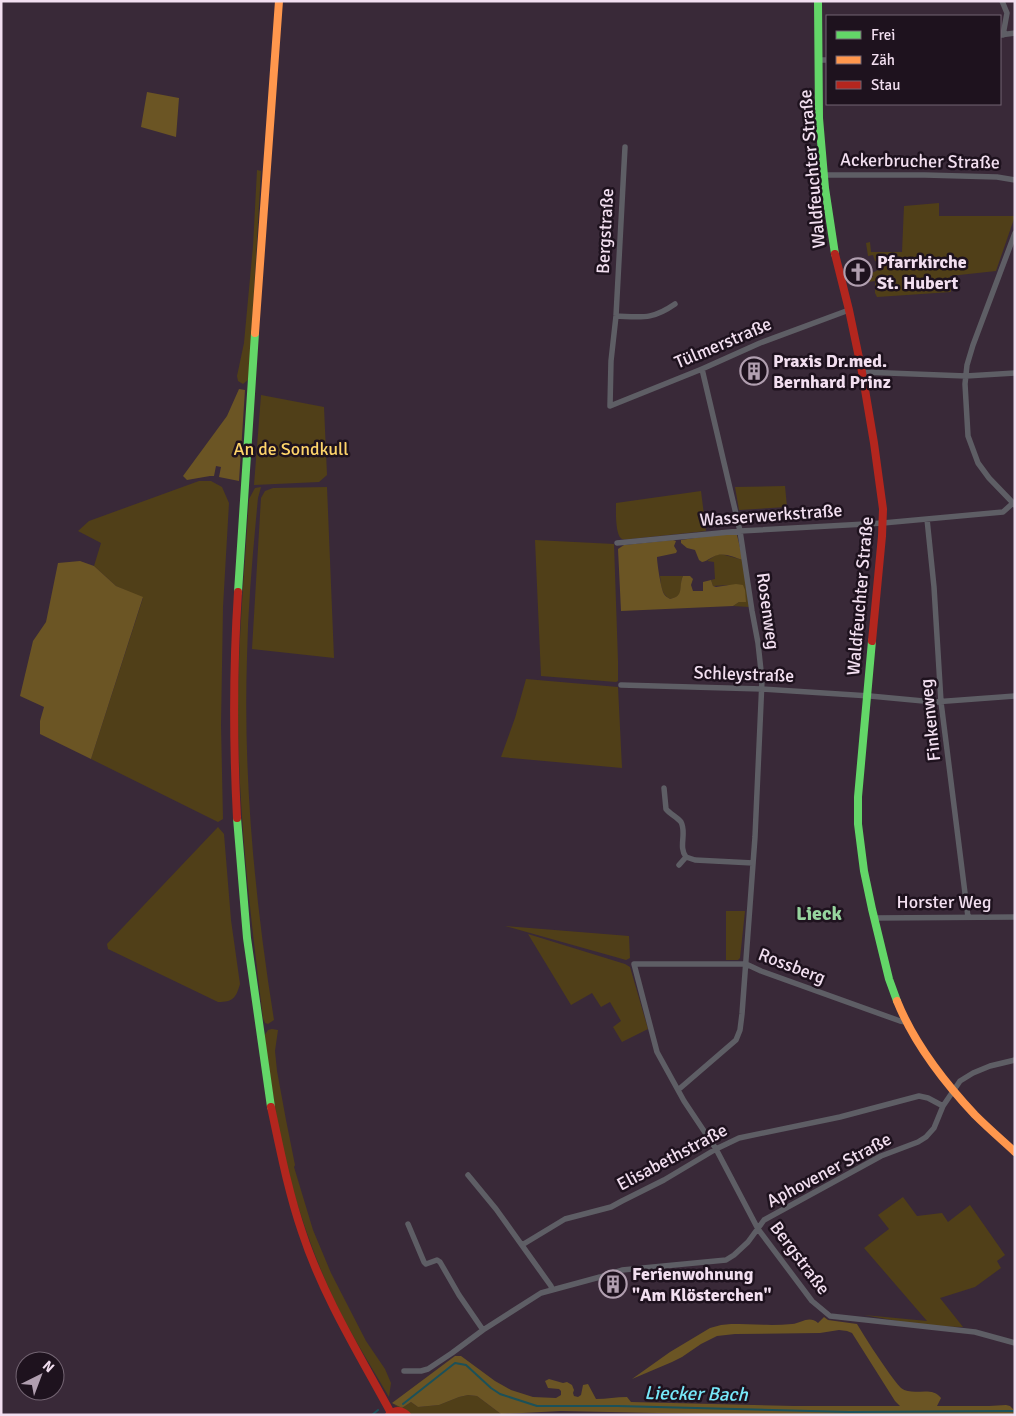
<svg xmlns="http://www.w3.org/2000/svg" width="1016" height="1416" font-family="Signika,sans-serif">
  <style>
    .green { fill: #503f18 }
    .forest { fill: #6b5524 }
    .lines { fill: none; stroke-linecap: round; stroke-linejoin: round }
    .stream { stroke: #1b515a; stroke-width: 2 }
    .street { stroke: #5e5e65; stroke-width: 5.5 }
    .fast { stroke: #63d668; stroke-width: 8 }
    .slow { stroke: #ff974d; stroke-width: 8 }
    .jam { stroke: #b3261e; stroke-width: 8 }
    .labels { text-anchor: middle; dominant-baseline: central; stroke-width: 5; stroke-linejoin: round; paint-order: stroke }
    .street-label { font-size: 18px; fill: #f2dff0; stroke: #1e121e }
    .poi-label { font-size: 18px; font-weight: bold; fill: #f2dff0; stroke: #1e121e; text-anchor: start }
    .park-label { font-size: 18px; fill: #fed46a; stroke: #1e121e }
    .water-label { font-size: 19px; font-style: italic; fill: #77e9fa; stroke: #1e121e }
    .quarter-label { font-size: 20px; font-weight: bold; fill: #96d59e; stroke: #1e121e }
  </style>
  <rect width="100%" height="100%" fill="#392938"/>
  <path class="green" d="M257,170L261,171L249,379L243,384L238,381L237,376L244,343L253,246Z
    M939,203V216H1015L996,271L950,276L951,292L877,297L875,293V281L868,282V279L873,277L872,273L878,270L880,266L878,262L875,261L873,255L868,256L866,243L870,242L871,252H902L904,206Z
    M261,395L324,407L327,475L319,482L254,485Z
    M199,481H211L222,487L229,503L223,607L221,725L223,819L218,822L91,759L143,598L116,586L94,566L101,543L78,531L89,521Z
    M785,486L787,507L739,510L735,487Z
    M261,487L258,498C253,551 248,604 247,657C243,778 255,901 274,1020L268,1024L265,1023L263,1018C250,911 237,804 238,696C239,631 245,565 249,499L255,488Z
    M327,487L334,658L252,649L261,498L265,491L273,488Z
    M701,491L706,531L630,539C627,539 624,540 622,539C615,535 616,510 616,503Z
    M535,540L614,544L618,661V681L616,682L541,676Z
    M721,554L743,560L749,607L733,606L739,602L728,585L713,586L711,580L715,579L714,562L707,561L716,555Z
    M660,576H683C678,587 686,596 670,599C661,594 661,585 660,576Z
    M526,679L618,687L622,768L501,757L515,718Z
    M218,827L224,834L231,920L240,984C236,998 233,1002 218,1002L108,949L107,944Z
    M726,911H745L740,958L738,960H726Z
    M505,926L629,936L630,958L626,960Z
    M528,934L625,964L630,967L648,1029L622,1042L613,1027L621,1021L610,1002L601,1007L592,993L571,1005Z
    M272,1029L278,1030L275,1051L277,1071L286,1120L295,1165L294,1167L313,1230L331,1273L366,1341L385,1369L391,1383L389,1397C375,1373 360,1349 347,1325C322,1279 304,1229 290,1179C277,1132 272,1084 264,1036L268,1030Z
    M903,1197L917,1216L942,1213L948,1222L970,1205L1005,1255L997,1261L1001,1268L975,1287L940,1298L963,1327L926,1326L864,1315L927,1321L864,1248L889,1229L878,1215Z
    M468,1395L477,1396L501,1414L410,1415L393,1404L402,1408L411,1402L418,1407L439,1405L459,1397Z"/>
  <path class="forest" d="M147,92L179,98L176,137L141,127Z
    M239,389L245,390L239,481L219,477L221,467L216,466L214,476H210L187,480L183,476L227,416Z
    M728,533L737,535L743,560C736,558 725,553 718,555C712,556 708,561 702,562L699,560L695,550L687,548L681,543V540Z
    M673,540L676,541L674,546L677,551L676,553L657,557C657,563 661,589 664,594C666,597 667,597 670,599C685,596 678,587 683,576H690L693,579L691,585L693,591H703V582L711,580L713,586L716,587L736,584L743,585L745,590L746,602H739L733,606L621,611L618,549L624,545Z
    M80,561L94,566L116,586L143,597L91,759L40,734V721L44,707L20,696L33,641L46,622L58,563Z
    M824,1317L828,1320L857,1324C867,1341 878,1357 889,1373C893,1378 897,1384 901,1388C913,1397 932,1385 941,1398L937,1406H989L1006,1405L1010,1406L1013,1409L1014,1413L1009,1415H752L561,1411L501,1414L477,1396L468,1395L459,1397L439,1405L418,1407L411,1402L402,1408L392,1403L455,1356H461L495,1381L511,1390L533,1397L556,1398L561,1395V1391L559,1389L548,1388L545,1381L549,1379L563,1383L567,1382L572,1385L574,1390L573,1393L574,1396L578,1397L581,1395L583,1385L588,1384L596,1399C607,1399 616,1397 627,1397L631,1402L794,1406H900L895,1401L852,1333L847,1331L839,1330L820,1333L735,1334L717,1336L701,1344L682,1357L672,1362L632,1379L670,1352L710,1328L721,1325L731,1324C751,1324 772,1326 792,1324C802,1323 809,1315 818,1323Z"/>
  <g class="lines">
    <path class="stream" d="M403,1404L455,1363L466,1365L491,1388L500,1394L537,1406H618L849,1412L1015,1411
      M372,1415L378,1410"/>
    <path class="street" d="M1002,1L1007,13L1003,35
      M1000,35L1015,33
      M819,60H827
      M625,147L616,316L611,361L610,406L702,369L760,343L849,310
      M824,175H925L997,177L1015,180
      M1015,233L973,345L967,365L965,384L968,436L978,463L989,478L1015,505
      M616,316C642,317 652,320 675,304
      M862,372L966,376L1015,373
      M927,519L934,587L941,702L968,917
      M617,543L740,531L883,523L1003,512L1013,503
      M621,685L762,689L870,696L934,702L1015,696
      M664,788L666,809C670,814 677,817 681,822C687,833 678,847 686,857L695,860L753,863
      M679,865L686,857
      M874,918L1015,917
      M906,1022L900,1021L761,971L746,964H634L657,1052L684,1101L716,1149L758,1229L812,1301L830,1316L975,1332L1015,1343
      M678,1090L736,1040L740,1030L742,1014L755,837L762,680L758,643L752,611L740,531L702,369
      M468,1175L496,1209L551,1286L552,1290
      M408,1224L424,1262L426,1264L437,1260L440,1262L459,1295L483,1330
      M522,1245L565,1219L611,1207L622,1201L664,1180L716,1149L739,1138L840,1117L919,1096L928,1098L943,1106
      M404,1371H421L428,1369L452,1353L483,1330L541,1293L600,1277L622,1270L726,1260L734,1255L748,1242L764,1220L881,1156L918,1142L926,1137L934,1128L943,1106L960,1081L973,1073L990,1066L1015,1060"/>
    <path class="fast" d="M818,1L819,118L825,188L835,254
      M238,592L255,333
      M872,641L858,797V824L864,871L872,909L889,979L897,1001
      M237,818L247,938L271,1107"/>
    <path class="slow" d="M255,333L279,1
      M897,1001C914,1043 944,1082 975,1115C988,1128 1002,1140 1015,1152"/>
    <path class="jam" d="M835,254L849,310L862,372L874,443L883,509L882,536L872,641
      M237,818C233,742 233,667 238,592
      M271,1107C280,1149 288,1191 302,1232C323,1296 359,1354 391,1413
      M389,1415C395,1410 401,1410 407,1415"/>
  </g>
  <defs>
    <g id="church-ring" transform="scale(1.4375)"><circle r="9.5" fill="#1e121e" stroke="#b19fb0" stroke-width="1.5"/><path d="M-1.2-6h2.4v3.5h3.3v2.4h-3.3V6h-2.4V-.1h-3.3v-2.4h3.3Z" fill="#b19fb0"/></g>
    <g id="building-ring" transform="scale(1.4375)"><circle r="9.5" fill="#1e121e" stroke="#b19fb0" stroke-width="1.5"/><path d="M-4-6H4V6H1V3H-1V6H-4ZM-2.5-4.3h1.7v1.8h-1.7ZM.8-4.3h1.7v1.8H.8ZM-2.5-1h1.7V.8h-1.7ZM.8-1h1.7V.8H.8Z" fill="#b19fb0"/></g>
  </defs>
  <g fill-rule="evenodd">
    <use href="#church-ring" x="858" y="272"/>
    <use href="#building-ring" x="754" y="371"/>
    <use href="#building-ring" x="613" y="1284"/>
  </g>
  <g class="labels">
    <g class="street-label">
      <text transform="translate(920 161) rotate(1)">Ackerbrucher Straße</text>
      <text transform="translate(812 169) rotate(-95)">Waldfeuchter Straße</text>
      <text transform="translate(605 231) rotate(-87)">Bergstraße</text>
      <text transform="translate(723 343) rotate(-23)">Tülmerstraße</text>
      <text transform="translate(771 515) rotate(-4)">Wasserwerkstraße</text>
      <text transform="translate(860 596) rotate(-85)">Waldfeuchter Straße</text>
      <text transform="translate(768 611) rotate(82)">Rosenweg</text>
      <text transform="translate(744 674) rotate(2)">Schleystraße</text>
      <text transform="translate(930 720) rotate(-96)">Finkenweg</text>
      <text x="944" y="902">Horster Weg</text>
      <text transform="translate(792 966) rotate(21)">Rossberg</text>
      <text transform="translate(672 1157) rotate(-28)">Elisabethstraße</text>
      <text transform="translate(829 1170) rotate(-28)">Aphovener Straße</text>
      <text transform="translate(800 1258) rotate(53)">Bergstraße</text>
    </g>
    <g class="poi-label">
      <text x="877" y="262">Pfarrkirche<tspan x="877" dy="21">St. Hubert</tspan></text>
      <text x="773" y="361">Praxis Dr.med.<tspan x="773" dy="21">Bernhard Prinz</tspan></text>
      <text x="632" y="1274">Ferienwohnung<tspan x="632" dy="21">"Am Klösterchen"</tspan></text>
    </g>
    <g class="park-label">
      <text x="291" y="449">An de Sondkull</text>
    </g>
    <g class="water-label">
      <text transform="translate(696 1394) rotate(1)">Liecker Bach</text>
    </g>
    <g class="quarter-label">
      <text x="819" y="913">Lieck</text>
    </g>
  </g>
  <rect width="1016" height="1416" fill="none" stroke="#f2dff0" stroke-width="5"/>
  <rect x="826" y="15" width="175" height="90" fill="#1e121e" stroke="#736472"/>
  <rect x="836" y="31" width="25" height="8" fill="#63d668" stroke="#736472"/>
  <text x="871" y="40" font-size="15" fill="#f2dff0">Frei</text>
  <rect x="836" y="56" width="25" height="8" fill="#ff974d" stroke="#736472"/>
  <text x="871" y="65" font-size="15" fill="#f2dff0">Zäh</text>
  <rect x="836" y="81" width="25" height="8" fill="#b3261e" stroke="#736472"/>
  <text x="871" y="90" font-size="15" fill="#f2dff0">Stau</text>
  <g transform="translate(40 1376) rotate(42)"><circle r="24" fill="#1e121e" stroke="#736472"/>
  <path d="M0-4L9 19L0 12L-9 19Z" fill="#b19fb0"/>
  <text y="-8" font-size="14" font-weight="bold" text-anchor="middle" fill="#f2dff0">N</text>
  </g>
</svg>
